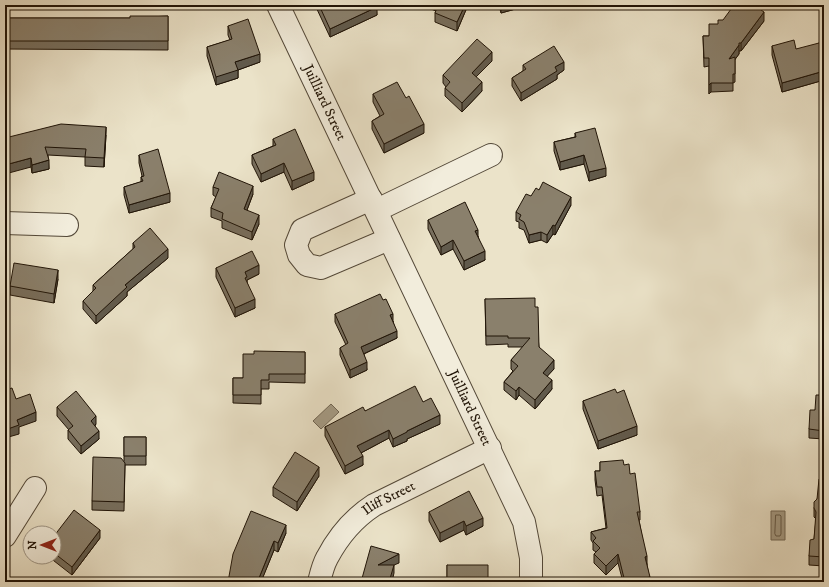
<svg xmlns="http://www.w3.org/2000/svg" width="829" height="587" font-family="'IM FELL DW Pica',serif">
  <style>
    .water { fill: #a69d87; stroke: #706654 }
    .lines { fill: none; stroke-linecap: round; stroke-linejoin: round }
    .shore { stroke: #635847; stroke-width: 1 }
    .minor-casing { stroke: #534838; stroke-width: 24 }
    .minor { stroke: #f2eddc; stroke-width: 22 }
    .wall { fill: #776e5d; stroke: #201407 }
    .shaded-wall { fill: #615a4c; stroke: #201407 }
    .building { fill: #8a806c; stroke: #201407 }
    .labels { text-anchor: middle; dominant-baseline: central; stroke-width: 3; stroke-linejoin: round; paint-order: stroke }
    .street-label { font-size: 14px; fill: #201407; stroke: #f2eddc }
  </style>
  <rect width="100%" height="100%" fill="#ebe3c9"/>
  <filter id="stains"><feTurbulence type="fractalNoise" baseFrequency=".005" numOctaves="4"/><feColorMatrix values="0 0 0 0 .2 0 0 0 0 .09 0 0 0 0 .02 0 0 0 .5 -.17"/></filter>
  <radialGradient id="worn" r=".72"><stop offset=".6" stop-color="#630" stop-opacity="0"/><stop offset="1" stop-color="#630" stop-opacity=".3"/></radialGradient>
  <path class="water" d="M331,404L339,412L321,429L313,421Z
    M771,511H785V540H771Z"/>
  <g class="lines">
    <path class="shore" d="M776,515H780L781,516V534L780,536H776L775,534Z"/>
    <g class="minor-casing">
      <g id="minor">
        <path id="s1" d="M278,5L524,522L531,558V582"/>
        <path d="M371,199L302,230L296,245L299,255L307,265L321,268L389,239"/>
        <path d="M377,210L491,155"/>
        <path d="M5,223L67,225"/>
        <path d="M5,536L35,488"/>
        <path id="s2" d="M319,582C321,574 323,565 327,558C338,537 354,518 374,505L490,448"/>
      </g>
    </g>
    <use href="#minor" class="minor"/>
  </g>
  <path class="wall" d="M315,5H376L377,15L330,37Z
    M426,5H468L457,31L435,22V13L436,11L426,7Z
    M499,5H530L501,13Z
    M168,16V50L5,49V18H130Z
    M764,21L741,51H739V54L735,59V82L733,83V91L711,92L709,94V66L704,67L703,36H709L718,24Z
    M228,26L260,62L238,70V78L216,85L207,56V47L230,40L228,35Z
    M772,46L796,49L824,80L782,92L772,55Z
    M492,61L476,77L482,91L462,112L445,96V88L446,87L443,83V75Z
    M523,65L564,70L557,75V79L521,101L512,86V78L523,71Z
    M373,94L424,133L384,153L372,129V121L380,116L373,102Z
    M575,133L606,176L589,181L584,164L560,170L554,151V142L575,137Z
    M106,135L104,167L85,166V157L48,155L49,169L32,173L31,167L5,138Z
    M273,139L314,180L292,190L284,172L261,182L252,164V155L273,146Z
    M139,155L170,202L129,213L124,195V187L141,182V177L142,176L139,163Z
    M213,187L253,194L247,210L259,224L252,240L222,228V221L211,217V208L216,197L213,195Z
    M531,196L571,205L555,235L553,234L547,243L541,240L529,243L524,230L519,228V222L516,221V212Z
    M428,220L478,236L485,260L464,270L453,249L441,255L428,229Z
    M133,243L168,258L127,292V296L96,324L83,309V301L93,291V285L133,249Z
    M216,268L259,274L247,280V282L255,308L235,317L216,277Z
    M58,279L54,303L10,295V286Z
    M485,299L535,307L539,347L554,369L547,376L552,389L535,409L519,395L516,400L504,390V382L513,371L511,369V360L523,347H508V344L486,345Z
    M335,314L393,321L397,338L364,354L367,370L350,378L340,355V348L346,345L335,322Z
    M305,352V383L269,382V389H261V404L233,403V378H243L254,354Z
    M617,393L637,435L598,449L583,409V401Z
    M824,395V439L809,438V429L815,410Z
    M423,402L440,424L407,439V441L393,447L389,438L361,453L363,465L345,474L325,436V427L365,411Z
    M57,407L96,424L95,426L99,439L81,454L68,439V430H69L57,416Z
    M124,437H146V465H125L124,511L92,510V501L124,461Z
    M600,462L624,465L630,474L640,512V520H639L647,565L650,582H623L618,563L606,575L594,563V554L596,552L593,550V543L591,540V532L606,528L602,495L597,496L595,480V471H600Z
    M319,476L297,511L273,496V487Z
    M824,479V566L809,565V556L814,539L816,519L814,517V508Z
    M429,512L483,526L466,535L464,530L440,542L429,521Z
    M286,533L278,552L274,550L262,579L264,582L233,554Z
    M54,536L100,538L72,575L49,557H54Z
    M447,565L488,582H447Z"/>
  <path class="shaded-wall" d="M465,5H468L457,31V22Z
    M501,5H530L501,13Z
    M377,7V15L330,37V29Z
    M764,12V21L741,51V43Z
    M739,45V54L729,68V59Z
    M492,52V61L472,81V73Z
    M260,54V62L238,70V78L216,85V77L235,62Z
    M564,62V70L557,75V79L521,101V93L555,67Z
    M824,71V80L782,92V83Z
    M482,82V91L462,112V103Z
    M711,83V92L709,94V85Z
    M424,124V133L384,153V144Z
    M106,127V135L104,167V158Z
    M584,155V164L560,170V162Z
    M31,158V167L5,174V165Z
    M49,160V169L32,173V165Z
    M284,163V172L261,182V174Z
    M606,168V176L589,181V172Z
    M314,172V180L292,190V181Z
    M253,186V194L244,218V209Z
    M170,193V202L129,213V205Z
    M571,197V205L555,235V226Z
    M259,215V224L252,240V232Z
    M553,225V234L547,243V235Z
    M478,230V238L475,231Z
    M541,232V240L529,243V235Z
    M453,240V249L441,255V247Z
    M168,249V258L127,292V296L96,324V316L125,285Z
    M485,251V260L464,270V261Z
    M259,265V274L247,280V286H245V272Z
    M58,270V279L54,303V294Z
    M255,299V308L235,317V308Z
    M393,314V322L390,315Z
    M397,331V338L361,355V347Z
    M554,360V369L543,381V373Z
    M367,362V370L350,378V370Z
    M552,380V389L535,409V400Z
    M519,387V395L516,400V391Z
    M36,412V421L19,427V434L5,438V430L17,420Z
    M440,415V424L407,439V441L393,447V439L407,431Z
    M96,416V424L91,429V421Z
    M637,426V435L598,449V441Z
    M389,430V438L357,455V446Z
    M99,431V439L81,454V446Z
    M363,456V465L345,474V466Z
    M319,467V476L297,511V502Z
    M483,518V526L466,535V526Z
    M464,521V530L440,542V533Z
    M286,525V533L278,552V543Z
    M100,530V538L72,575V567Z
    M274,541V550L261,582L259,578Z
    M399,554V563L394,565V573L392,582H389L378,565Z
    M618,554V563L606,575V566Z
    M647,556V565L645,566V557Z
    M650,577V582H632Z"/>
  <path class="building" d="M319,5H376L377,7L330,29Z
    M438,5H465L457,22L435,13Z
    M734,5H754L764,12L741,43H739V45L729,59L735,57V74H733V83H711L709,85V58H704L703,36H709V24H718V20H723Z
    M130,16H168V41H5V18H130Z
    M248,19L260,54L235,62L238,70L216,77L207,47L232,39L228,26Z
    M824,33V71L782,83L772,46L794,40L796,49L819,43Z
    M477,39L492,52L472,73L482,82L462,103L445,88L450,82L443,75Z
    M554,46L564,62L555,67L557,71L521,93L512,78L526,69L523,65Z
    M397,82L406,98L409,96L424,124L384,144L372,121L384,114L373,94Z
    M61,124L106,127L104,158L85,157L86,149L45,147L49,160L32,165L31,158L5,165V138Z
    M595,128L606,168L589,172L584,155L560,162L554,142L576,137L575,133Z
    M295,129L314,172L292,181L284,163L261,174L252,155L276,145L273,139Z
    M158,149L170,193L129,205L124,187L143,181L141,177L144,176L139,155Z
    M219,172L253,186L244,209L259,215L252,232L222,219L223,213L211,208L219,189L213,187Z
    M543,182L571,197L555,226L553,225L547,235L541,232L529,235L524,222L519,219L521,215L516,212L526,194L531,196L536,188L539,190Z
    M465,202L478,230L475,231L485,251L464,261L453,240L441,247L428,220Z
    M150,228L168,249L125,285L127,287L96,316L83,301L96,288L93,285L135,247L133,243Z
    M252,251L259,265L245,272L247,277L245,278L255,299L235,308L216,268Z
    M14,263L58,270L54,294L10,286Z
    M380,294L383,300L386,299L393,314L390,315L397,331L361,347L367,362L350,370L340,348L348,343L335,314Z
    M535,298V307H538L539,347L554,360L543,373L552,380L535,400L519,387L516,391L504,382L518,366L511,360L530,338H508V336H486L485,299Z
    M254,351L305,352V374H269V380H261V395H233V378H243V354H254Z
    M415,386L423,402L431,398L440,415L407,431V432L393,439L389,430L357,446L363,456L345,466L325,427L363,407L365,411Z
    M12,388L16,399L30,394L36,412L17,420L19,425L5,430V390Z
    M615,389L617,393L624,390L637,426L598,441L583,401Z
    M76,391L96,416L91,421L99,431L81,446L68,430L73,426L57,407Z
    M816,395H824V431L809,429L810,410H815Z
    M124,437H146V456H124Z
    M295,452L319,467L297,502L273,487Z
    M93,457L121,458L125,463L124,502L92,501Z
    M623,460L624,465L629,464L630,474L635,473L640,512H637L647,556L645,557L650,577L632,582H625L618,554L606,566L594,554L600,548L593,541L596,538L591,532L607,528L602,487H597L595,471H600V462Z
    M819,479H824V557L809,556L810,540L814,539L816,512L814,508V502L817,499Z
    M469,491L483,518L466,526L464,521L440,533L429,512Z
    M74,510L100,530L72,567L54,553V536Z
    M251,511L286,525L278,543L274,541L259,578L264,579V582H228L233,554Z
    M371,546L399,554L378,565H394L389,582H361Z
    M447,565H488V582H452V581H447Z"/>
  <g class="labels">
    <g class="street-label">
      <text stroke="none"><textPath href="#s1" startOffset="108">Juilliard Street</textPath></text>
      <text stroke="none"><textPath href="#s1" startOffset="446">Juilliard Street</textPath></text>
      <text stroke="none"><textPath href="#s2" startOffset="113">Iliff Street</textPath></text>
    </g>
  </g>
  <rect width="829" height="587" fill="none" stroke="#ebe3c9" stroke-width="20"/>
  <rect x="6" y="6" width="817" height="575" fill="none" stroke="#201407" stroke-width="2"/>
  <rect x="10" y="10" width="809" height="567" fill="none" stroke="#201407"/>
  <g transform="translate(42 545) rotate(270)"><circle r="19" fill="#f2eddc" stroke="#9e9687"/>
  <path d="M0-3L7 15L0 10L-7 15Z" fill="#8f2418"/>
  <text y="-6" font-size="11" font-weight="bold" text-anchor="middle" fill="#201407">N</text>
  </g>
  <rect width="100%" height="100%" filter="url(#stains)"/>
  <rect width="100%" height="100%" fill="url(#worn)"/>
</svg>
